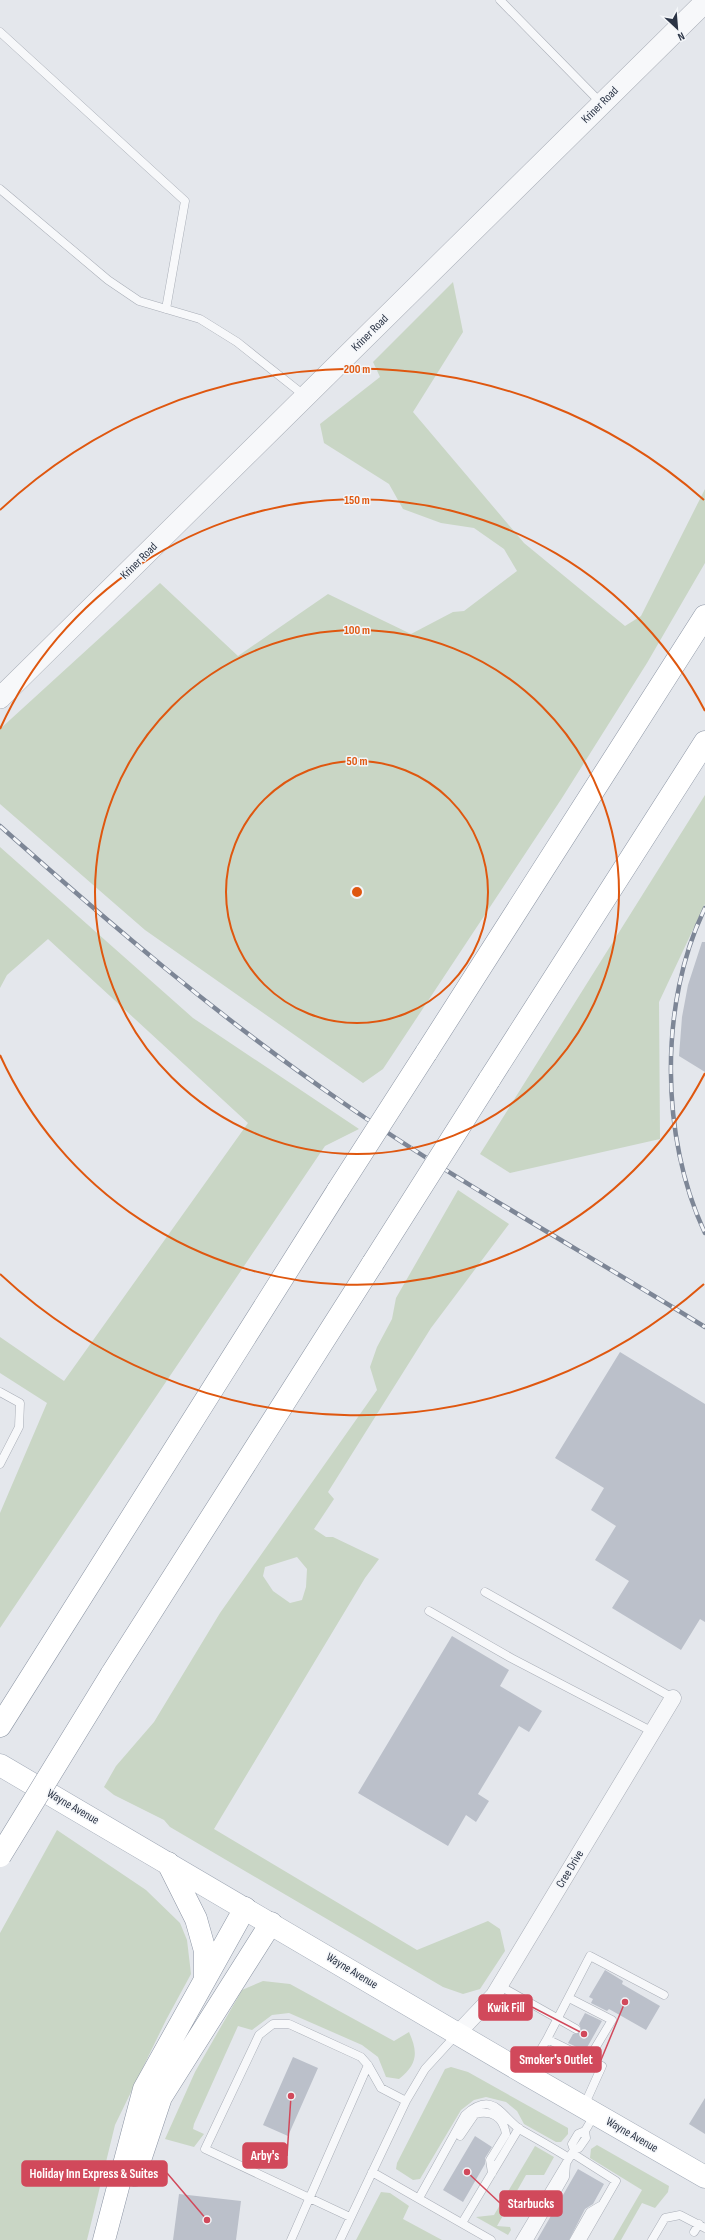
<svg xmlns="http://www.w3.org/2000/svg" width="705" height="2240" font-family="'Sofia Sans Condensed',sans-serif">
  <style>
    .green { fill: #c9d6c5; fill-rule: evenodd }
    .building { fill: #bbc0ca }
    .lines { fill: none; stroke-linecap: round; stroke-linejoin: round }
    .service-casing { stroke: #a9aeb7; stroke-width: 9 }
    .minor-casing { stroke: #a9aeb7; stroke-width: 17 }
    .tertiary-casing { stroke: #a9aeb7; stroke-width: 22 }
    .primary-casing { stroke: #a3abb8; stroke-width: 23 }
    .motorway-casing { stroke: #8b94a3; stroke-width: 23 }
    .service { stroke: #f7f8fa; stroke-width: 8 }
    .minor { stroke: #f7f8fa; stroke-width: 16 }
    .tertiary { stroke: #f7f8fa; stroke-width: 21 }
    .primary { stroke: #fff; stroke-width: 22 }
    .motorway { stroke: #fff; stroke-width: 22 }
    .rail-casing { stroke: #7d8696; stroke-width: 4.5 }
    .rail { stroke: #f4f6f9; stroke-width: 3; stroke-dasharray: 9; stroke-linecap: butt }
    .motorway-bridge-casing { stroke: #8b94a3; stroke-width: 23; stroke-linecap: butt }
    .motorway-bridge { stroke: #fff; stroke-width: 22 }
    .ring { fill: none; stroke: #df570f; stroke-width: 2 }
    .labels { text-anchor: middle; dominant-baseline: central; stroke-width: 3; stroke-linejoin: round; paint-order: stroke }
    .street-label { font-size: 12px; fill: #2b3445; stroke: #f4f6f9 }
    .centre { fill: #df570f; stroke: #f4f6f9; stroke-width: 2 }
    .ring-label { font-size: 12px; text-anchor: middle; font-weight: bold; fill: #df570f; stroke: #f4f6f9; stroke-width: 3; stroke-linejoin: round; paint-order: stroke }
    .leader { fill: none; stroke: #d1495b; stroke-width: 1.5 }
    .callout-dot { fill: #d1495b; stroke: #f4f6f9; stroke-width: 1.5 }
    .callout { fill: #d1495b; stroke: #d1495b; stroke-width: 1.5 }
    .callout-label { font-size: 13px; text-anchor: middle; font-weight: bold; fill: #fff }
  </style>
  <rect width="100%" height="100%" fill="#e4e7ec"/>
  <path class="green" d="M453,282L463,332L413,412L524,543L625,626L641,616L705,489V563L647,663L562,798L383,1069L363,1083L145,930L0,804V729L160,583L238,656L328,594L411,634L453,612L464,611L517,571L504,549L474,528L441,523L403,509L389,484L324,443L320,424L380,377L373,362Z
    M705,795V904L659,1002L660,1139L510,1173L480,1154Z
    M0,847L193,1018L359,1129L325,1146L0,1628V1513L47,1403L0,1373V1337L64,1381L248,1123L48,939L7,975L0,988Z
    M458,1190L509,1224L431,1328L328,1492L334,1499L314,1529L326,1537H333L379,1559L365,1578L214,1829L417,1950L488,1921L500,1929L505,1951L480,1989L463,1994L443,1987L170,1827L164,1820L114,1795L104,1787L116,1766L154,1722L220,1613L377,1390L370,1367L377,1347L392,1319L396,1298ZM297,1557L307,1569L306,1587L302,1600L290,1603L273,1591L263,1576L265,1567Z
    M57,1830L146,1890L180,1923L187,1940L191,1974L166,2020L115,2125L87,2240H0V1933Z
    M263,1981L290,1984L394,2041L409,2032C418,2052 418,2064 399,2079L386,2077L378,2057L362,2045L289,2013L272,2015L252,2030L238,2026L194,2124L193,2129L204,2134L194,2147L165,2139L195,2072L242,1990Z
    M451,2067L468,2072L568,2128V2134L561,2142H556L524,2124L517,2111L506,2102L486,2097L474,2100L461,2110L420,2179L413,2180L396,2169L397,2163L445,2069Z
    M597,2145L669,2186L668,2192L655,2208L642,2203L621,2240H613L642,2190L590,2158L591,2149Z
    M535,2146L554,2157L544,2175H526L497,2226L510,2227L511,2230L508,2235L476,2217L494,2215Z
    M381,2192L390,2193L409,2206L403,2219L442,2240H356Z"/>
  <path class="building" d="M702,942H705V1072L679,1056L682,1017L688,985Z
    M620,1352L705,1404V1622L700,1619L681,1650L612,1608L629,1581L595,1560L616,1526L591,1510L604,1488L555,1458Z
    M452,1636L509,1670L500,1686L542,1711L529,1732L519,1726L478,1794L489,1801L476,1822L466,1815L448,1846L358,1793Z
    M605,1970L623,1981L622,1984L660,2006L646,2030L609,2009L607,2011L591,2003L593,1999L589,1997Z
    M585,2013L602,2021L585,2051L568,2043L573,2034L581,2032V2029L579,2024Z
    M293,2057L318,2068L288,2136L263,2125Z
    M705,2098V2134L689,2124Z
    M475,2136L492,2147L485,2158V2164L463,2202L443,2190Z
    M578,2169L604,2184L593,2204L585,2209L569,2240H537Z
    M179,2194L241,2201L236,2240H173Z"/>
  <g class="lines">
    <g class="service-casing">
      <path id="service" d="M500,0L601,103
        M0,32L185,201L166,309
        M0,189L108,280L139,301L200,319L237,342L305,396
        M0,1392L20,1403L19,1427L0,1464
        M485,1592L673,1698
        M429,1611L511,1658L653,1732
        M500,1986L576,2029
        M569,1998L612,2020L588,2060
        M547,2039L590,1956L664,1995
        M527,2073L547,2039L602,2066L584,2106
        M460,2136L475,2114C491,2110 503,2116 506,2134L490,2160L492,2173
        M574,2150L572,2144L578,2134L585,2131L595,2114
        M572,2153L616,2181L582,2240
        M372,2172L491,2240
        M419,2198L465,2115C494,2089 501,2117 521,2130C537,2139 553,2148 569,2158
        M350,2217L205,2149L259,2035L273,2024H289L361,2057L368,2065L381,2088L406,2101
        M462,2223L519,2128
        M694,2232L699,2224
        M291,2240L368,2065
        M340,2240L406,2101L425,2069L457,2034
        M520,2240L574,2150L579,2148L586,2138L585,2131
        M529,2240L565,2177L566,2164
        M574,2240L590,2212L600,2206
        M652,2240L665,2218L680,2215L705,2228"/>
    </g>
    <g class="minor-casing">
      <path id="minor" d="M458,2033L494,1995L673,1698"/>
    </g>
    <g class="tertiary-casing">
      <path id="tertiary" d="M0,698L705,2"/>
    </g>
    <g class="primary-casing">
      <path id="primary" d="M0,1765L526,2074L705,2177"/>
    </g>
    <g class="motorway-casing">
      <path id="motorway" d="M426,1053L705,616
        M489,1080L705,742
        M111,1675L373,1263
        M0,1726L338,1190
        M168,1863L196,1919L205,1951V1978
        M135,2175L161,2097L271,1923
        M104,2240L144,2089L245,1908"/>
    </g>
    <use href="#service" class="service"/>
    <use href="#minor" class="minor"/>
    <use href="#tertiary" class="tertiary"/>
    <use href="#primary" class="primary"/>
    <use href="#motorway" class="motorway"/>
    <g class="rail-casing">
      <path id="rail" d="M0,826C110,924 221,1019 342,1102C459,1183 584,1252 705,1327
        M705,908C659,1002 660,1138 705,1233"/>
    </g>
    <use href="#rail" class="rail"/>
    <g class="motorway-bridge-casing">
      <path id="motorway-bridge" d="M338,1190L426,1053
        M373,1263L489,1080
        M0,1856L111,1675"/>
    </g>
    <use href="#motorway-bridge" class="motorway-bridge"/>
  </g>
  <g class="ring">
    <circle cx="357" cy="892" r="131"/>
    <circle cx="357" cy="892" r="262"/>
    <path d="M705 1073A392 392 0 0 1 0 1055M0 729A392 392 0 0 1 705 711"/>
    <path d="M704 1284A523 523 0 0 1 0 1274M0 510A523 523 0 0 1 704 500"/>
  </g>
  <g class="labels">
    <g class="street-label">
      <text transform="translate(600 105) rotate(-45)">Kriner Road</text>
      <text transform="translate(370 333) rotate(-45)">Kriner Road</text>
      <text transform="translate(139 561) rotate(-45)">Kriner Road</text>
      <text transform="translate(73 1807) rotate(30)">Wayne Avenue</text>
      <text transform="translate(570 1869) rotate(-59)">Cree Drive</text>
      <text transform="translate(352 1971) rotate(31)">Wayne Avenue</text>
      <text transform="translate(632 2135) rotate(30)">Wayne Avenue</text>
    </g>
  </g>
  <circle cx="357" cy="892" r="6" class="centre"/>
  <g class="ring-label">
    <text x="357" y="373">200 m</text>
    <text x="357" y="504">150 m</text>
    <text x="357" y="634">100 m</text>
    <text x="357" y="765">50 m</text>
  </g>
  <path class="leader" d="M584 2034L532 2007M625 2002L601 2060M291 2096L287 2156M207 2220L167 2173M467 2172L500 2203"/>
  <g class="callout-dot">
    <circle cx="584" cy="2034" r="4"/>
    <circle cx="625" cy="2002" r="4"/>
    <circle cx="291" cy="2096" r="4"/>
    <circle cx="207" cy="2220" r="4"/>
    <circle cx="467" cy="2172" r="4"/>
  </g>
  <g class="callout">
    <rect x="479" y="1995" width="53" height="25" rx="4"/>
    <rect x="511" y="2047" width="90" height="25" rx="4"/>
    <rect x="243" y="2143" width="44" height="25" rx="4"/>
    <rect x="22" y="2161" width="145" height="25" rx="4"/>
    <rect x="500" y="2191" width="62" height="25" rx="4"/>
  </g>
  <g class="callout-label">
    <text x="506" y="2012">Kwik Fill</text>
    <text x="556" y="2064">Smoker's Outlet</text>
    <text x="265" y="2160">Arby's</text>
    <text x="94" y="2178">Holiday Inn Express &amp; Suites</text>
    <text x="531" y="2208">Starbucks</text>
  </g>
  <g transform="translate(677 28) rotate(154)" stroke="#f4f6f9" stroke-width="3" paint-order="stroke">
  <path d="M0-3L7 15L0 10L-7 15Z" fill="#2b3445"/>
  <text y="-6" font-size="11" font-weight="bold" text-anchor="middle" fill="#2b3445">N</text>
  </g>
</svg>
